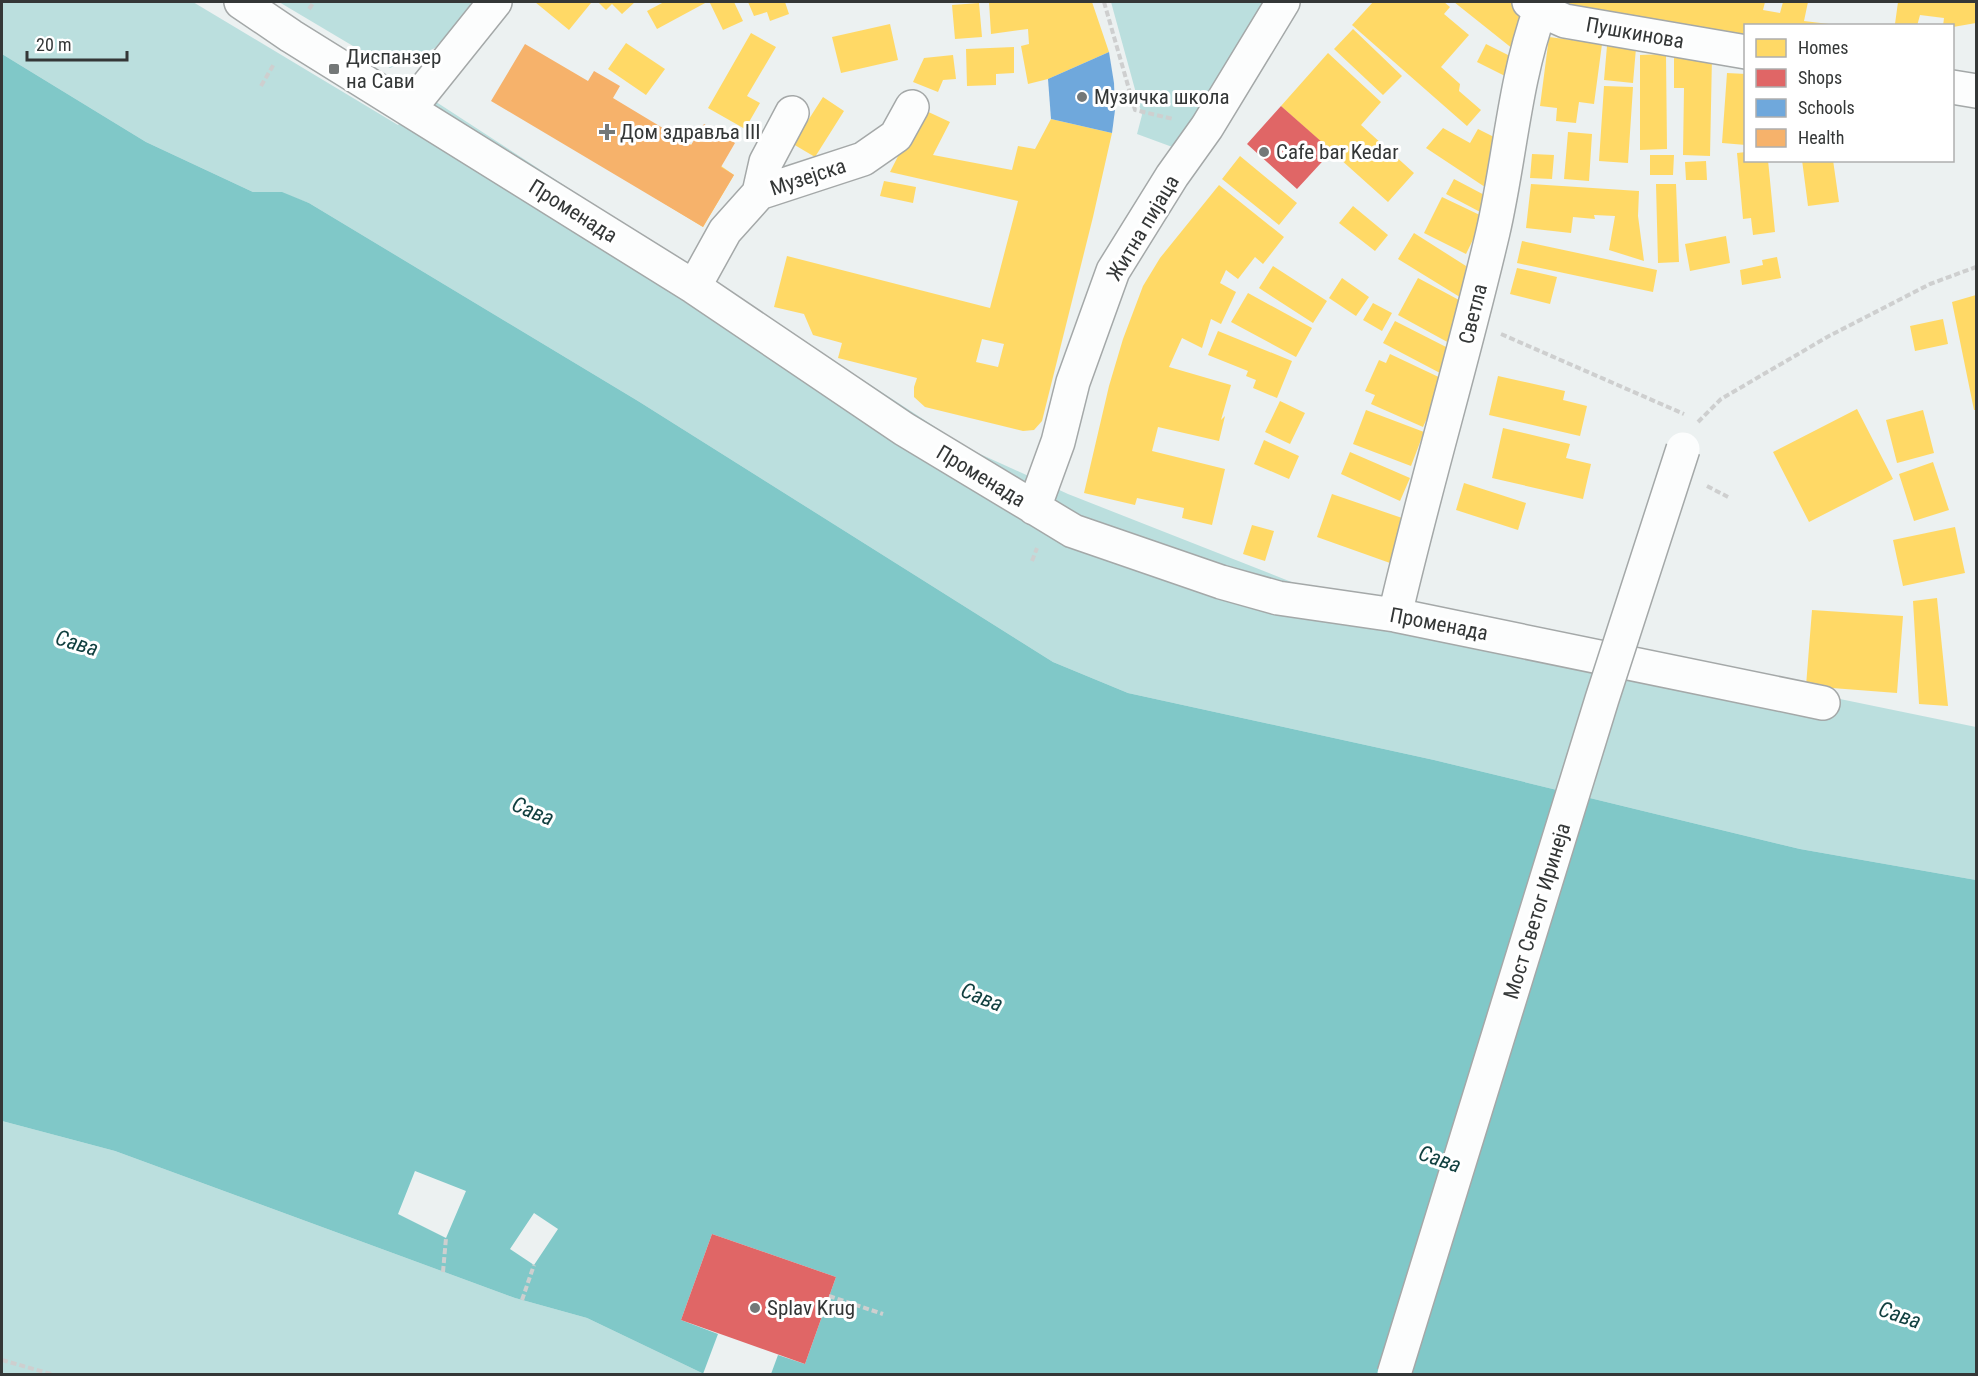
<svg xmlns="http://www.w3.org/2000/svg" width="1978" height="1376" font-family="'Roboto Condensed',sans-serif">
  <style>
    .green { fill: #bbdfde }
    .water { fill: #80c8c8 }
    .pier { fill: #ecf1f1 }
    .homes { fill: #ffd966; fill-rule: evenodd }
    .shops { fill: #e06666 }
    .schools { fill: #6fa8dc }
    .health { fill: #f6b26b }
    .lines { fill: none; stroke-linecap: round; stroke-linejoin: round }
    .minor-casing { stroke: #a4a8a8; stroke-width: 36 }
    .path { stroke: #cecfcf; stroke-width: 4; stroke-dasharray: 6 3; stroke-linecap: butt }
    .minor { stroke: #fcfdfd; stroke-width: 33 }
    .minor-bridge-casing { stroke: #a4a8a8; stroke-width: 36; stroke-linecap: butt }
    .minor-bridge { stroke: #fcfdfd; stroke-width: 33 }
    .poi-dot { fill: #747878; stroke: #fff; stroke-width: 2 }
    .labels { text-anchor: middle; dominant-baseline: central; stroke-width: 6; stroke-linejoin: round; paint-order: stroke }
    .street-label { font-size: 21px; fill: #343737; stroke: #fff }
    .poi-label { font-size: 21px; fill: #343737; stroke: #fff; text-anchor: start }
    .water-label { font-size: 22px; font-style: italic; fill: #103f3f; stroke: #fff }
  </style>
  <rect width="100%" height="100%" fill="#ecf1f1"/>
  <path class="green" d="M2,2H193L398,125L427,96L969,449L1068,494L1294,583L1587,642L1665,663L1976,727V880L1800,849L1434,760L1128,693L1053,662L638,401L309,203L282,193L253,192L146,142L2,54Z
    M279,2H475L435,48L390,68Z
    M1111,2H1267L1175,148L1137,134L1142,115Z
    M2,1121L115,1151L515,1298L587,1318L704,1374H2Z"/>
  <path class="water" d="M2,54L146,142L253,192H282L309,203L638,401L1053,662L1128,693L1434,760L1800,849L1976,880V1374H704L587,1318L515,1298L115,1151L2,1121Z"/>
  <path class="pier" d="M415,1171L466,1191L446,1238L398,1214Z
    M534,1213L558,1229L534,1265L510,1249Z
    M712,1234L836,1277L805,1364L778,1355L771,1374H703L718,1334L681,1320Z"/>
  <path class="homes" d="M535,2H590L591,3L569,30Z
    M598,2H635L622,14L612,4L606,10Z
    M664,2H707L657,29L647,11Z
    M714,2H734L743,21L723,30L710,3Z
    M748,2H785L789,14L770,21L767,12L754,16Z
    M989,2H1092L1109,52L1048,79L1028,84L1021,46L1029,44L1028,29L991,34Z
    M1373,2H1444L1450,7L1444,14L1469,35L1441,67L1460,84L1459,91L1481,110L1467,126L1352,25Z
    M1454,2H1515L1528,12L1518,53Z
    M1569,2H1765L1763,10L1780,13L1783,2H1808L1804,21L1829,24V26H1746V36L1566,4Z
    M1898,2H1975L1976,23L1953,27L1943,26L1944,18L1920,15L1917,26L1895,24Z
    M979,3L982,37L955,39L952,5Z
    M890,24L898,60L841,73L832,37Z
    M1353,29L1402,76L1383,95L1334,49Z
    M751,33L776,47L747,96L760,103L745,129L708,108Z
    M1549,37L1602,44L1594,104L1579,102L1576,123L1556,121L1557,108L1540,106Z
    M626,43L665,69L646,95L608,69Z
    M1486,44L1514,58L1505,76L1477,62Z
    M1607,46L1636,48L1633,83L1604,80Z
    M1014,47V73L996,74V85L967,86L966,49Z
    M1328,53L1381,102L1361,125L1414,173L1388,202L1281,106Z
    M1666,54L1667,149L1640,150V55Z
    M953,55L956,79L943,80L938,92L913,82L924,58Z
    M1674,55L1712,56L1710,156L1683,155L1684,88H1674Z
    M1727,73L1746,74V145L1722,143Z
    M1604,86L1633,87L1628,163L1599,161Z
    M823,97L844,111L815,157L793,144Z
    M922,109L950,122L933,155L1012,170L1018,146L1035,149L1051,119L1112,133L1093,217L1042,421L1034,430L1023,431L925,407L914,397V387L917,378L838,358L842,343L813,335L804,314L774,307L787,256L990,308L1018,201L890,172ZM982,339L1004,344L998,367L976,362Z
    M1443,128L1470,143L1478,129L1500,140L1491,191L1426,148Z
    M1568,132L1592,134L1589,181L1564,179Z
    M684,140L734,175L703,227L652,196Z
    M1746,152V160H1768L1775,232L1753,235L1751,218L1743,219L1737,153Z
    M1532,154L1554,155L1552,179L1530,178Z
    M1650,155H1674L1673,175H1650Z
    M1240,156L1297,203L1279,225L1222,179Z
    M1802,160H1833L1839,202L1808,206Z
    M1706,161L1707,180H1686L1685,162Z
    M1454,179L1492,199L1484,214L1446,194Z
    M884,181L916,187L913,203L880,196Z
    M1531,184L1639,191L1638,216L1644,261L1609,250L1615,216L1594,215L1595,219L1573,217L1571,233L1526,228Z
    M1656,184H1676L1679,262L1658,263Z
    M1219,185L1284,237L1263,264L1255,257L1238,279L1226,270L1220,283L1236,292L1221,324L1211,319L1202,348L1182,338L1169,367L1231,385L1221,420L1225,416L1219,441L1158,427L1152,451L1225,469L1212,525L1182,518L1184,508L1137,498L1135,505L1084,493L1109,386L1123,339L1143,286L1160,258Z
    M1442,197L1484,217L1466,254L1424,233Z
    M1353,206L1388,235L1375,251L1339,223Z
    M1414,233L1466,266L1463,299L1398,259Z
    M1726,236L1730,263L1690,271L1685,244Z
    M1522,241L1657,270L1653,292L1517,263Z
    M1777,257L1781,278L1742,285L1740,270L1763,265L1762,260Z
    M1273,266L1327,301L1313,323L1259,288Z
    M1517,268L1557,277L1550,304L1510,294Z
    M1342,278L1369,297L1356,316L1329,298Z
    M1418,278L1459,300L1451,344L1398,315Z
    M1248,293L1312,328L1296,357L1231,322Z
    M1976,295V410H1974L1952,302Z
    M1373,303L1392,313L1382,331L1363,320Z
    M1943,319L1948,344L1915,351L1910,326Z
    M1395,321L1452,350L1440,373L1383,343Z
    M1218,331L1292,361L1277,398L1253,388L1256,380L1246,376L1248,371L1208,355Z
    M1390,354L1445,380L1423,427L1371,404L1375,395L1365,391L1379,360L1386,363Z
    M1498,376L1565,391L1563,400L1587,406L1580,436L1489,415Z
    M1280,401L1305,413L1290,444L1265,432Z
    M1857,409L1893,479L1809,522L1773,452Z
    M1366,410L1424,432L1411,466L1353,444Z
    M1923,410L1934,453L1897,463L1886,420Z
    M1503,428L1570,444L1566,458L1591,464L1583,499L1492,478Z
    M1264,440L1299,456L1289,479L1254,464Z
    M1350,452L1410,478L1400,501L1341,474Z
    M1933,462L1949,510L1914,521L1899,474Z
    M1464,483L1526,503L1518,530L1456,510Z
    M1332,494L1405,519L1390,563L1317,537Z
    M1252,525L1274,531L1265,561L1243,554Z
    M1955,527L1965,573L1903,586L1893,540Z
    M1937,598L1948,706L1919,704L1913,601Z
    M1812,610L1903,616L1897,693L1806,686Z"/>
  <path class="shops" d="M1281,106L1332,151L1297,189L1247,144Z
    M712,1234L836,1277L805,1364L681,1320Z"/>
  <path class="schools" d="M1109,52L1114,83L1115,110L1112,133L1051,119L1048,79Z"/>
  <path class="health" d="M525,44L588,81L594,71L620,86L613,98L691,145L704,124L735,143L721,167L734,175L703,227L491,101Z"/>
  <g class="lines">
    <g class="minor-casing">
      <path id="minor" d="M241,2L291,36L694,287L904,429L1073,531L1221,582L1278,598L1395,615L1823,703
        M1529,2L1540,10L1565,21L1746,52
        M1952,87L1976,91
        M410,108L495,2
        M759,193L766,162L792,113
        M694,287L725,231L759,193L863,159L896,136L912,107
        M1034,508L1058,442L1073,382L1113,271L1172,176L1207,127L1283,2
        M1395,615C1425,486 1463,360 1493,232C1510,158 1514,83 1540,10"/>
    </g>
    <path class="path" d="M1104,2L1135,110L1173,119
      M309,9L314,2
      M261,86L274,64
      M1501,334L1684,414
      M1698,422L1721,399L1829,336L1930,284L1976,267
      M1707,486L1728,497
      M1032,561L1037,548
      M443,1272L446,1238
      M829,1296L883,1314
      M522,1300L534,1265
      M2,1360L51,1374"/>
    <use href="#minor" class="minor"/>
    <g class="minor-bridge-casing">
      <path id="minor-bridge" d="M1394,1374L1602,699L1683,449"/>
    </g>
    <use href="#minor-bridge" class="minor-bridge"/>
  </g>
  <g class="poi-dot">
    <rect x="328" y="63" width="12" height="12" rx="3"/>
    <circle cx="1082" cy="97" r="6"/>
    <path d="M604 123h6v6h6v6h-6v6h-6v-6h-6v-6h6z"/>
    <circle cx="1264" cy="152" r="6"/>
    <circle cx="755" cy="1308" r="6"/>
  </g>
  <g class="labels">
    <g class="street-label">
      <text transform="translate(1635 33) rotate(10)">Пушкинова</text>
      <text transform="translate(808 177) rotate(-18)">Музејска</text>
      <text transform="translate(573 211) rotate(32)">Променада</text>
      <text transform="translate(1143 228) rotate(-59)">Житна пијаца</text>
      <text transform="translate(1473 314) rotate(-76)">Светла</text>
      <text transform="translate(981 476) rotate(31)">Променада</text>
      <text transform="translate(1439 624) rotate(11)">Променада</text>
      <text transform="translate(1537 911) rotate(-73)">Мост Светог Иринеја</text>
    </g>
    <g class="poi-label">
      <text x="346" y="57">Диспанзер<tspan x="346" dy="24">на Сави</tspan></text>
      <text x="1094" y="97">Музичка школа</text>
      <text x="620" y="132">Дом здравља III</text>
      <text x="1276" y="152">Cafe bar Kedar</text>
      <text x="767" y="1308">Splav Krug</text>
    </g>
    <g class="water-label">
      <text transform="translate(77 643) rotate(17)">Сава</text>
      <text transform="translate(533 811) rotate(22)">Сава</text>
      <text transform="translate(982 997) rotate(22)">Сава</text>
      <text transform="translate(1440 1159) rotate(19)">Сава</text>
      <text transform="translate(1900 1315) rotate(19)">Сава</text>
    </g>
  </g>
  <rect width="1978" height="1376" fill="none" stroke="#343737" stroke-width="6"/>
  <rect x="1744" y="24" width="210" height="138" fill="#ffffff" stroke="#aeafaf" stroke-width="1.5"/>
  <rect x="1756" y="39" width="30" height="18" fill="#ffd966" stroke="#aeafaf" stroke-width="1.5"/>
  <text x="1798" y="54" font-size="18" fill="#343737">Homes</text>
  <rect x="1756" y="69" width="30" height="18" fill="#e06666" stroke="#aeafaf" stroke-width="1.5"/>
  <text x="1798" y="84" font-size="18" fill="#343737">Shops</text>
  <rect x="1756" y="99" width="30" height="18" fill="#6fa8dc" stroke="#aeafaf" stroke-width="1.5"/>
  <text x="1798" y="114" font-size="18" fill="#343737">Schools</text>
  <rect x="1756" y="129" width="30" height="18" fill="#f6b26b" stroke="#aeafaf" stroke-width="1.5"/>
  <text x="1798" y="144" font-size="18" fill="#343737">Health</text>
  <path d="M27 51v9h100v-9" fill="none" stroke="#343737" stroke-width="3"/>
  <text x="36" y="51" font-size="18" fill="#343737" stroke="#ffffff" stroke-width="4.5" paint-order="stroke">20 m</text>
</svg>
